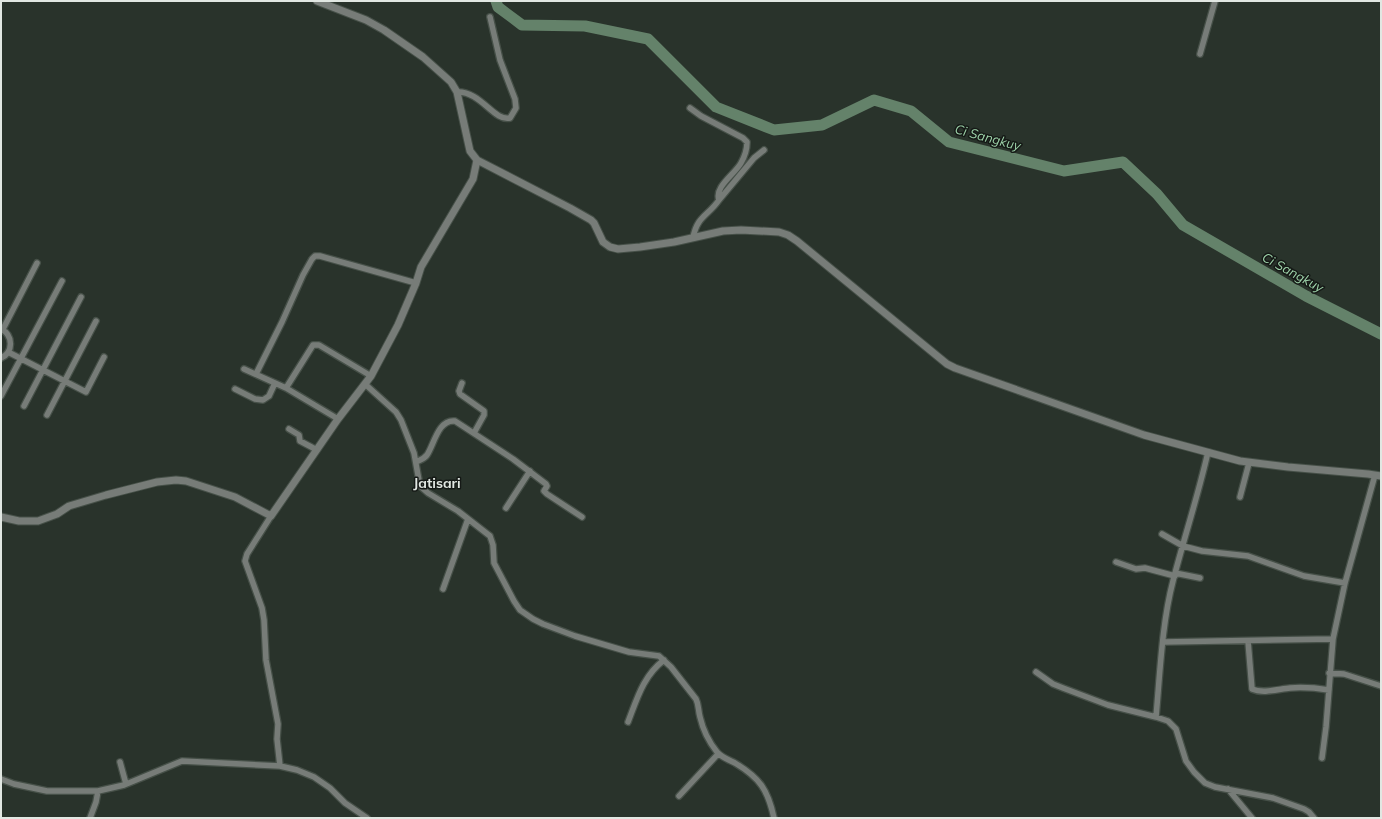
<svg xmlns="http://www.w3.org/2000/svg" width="1382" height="819" font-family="Mulish,sans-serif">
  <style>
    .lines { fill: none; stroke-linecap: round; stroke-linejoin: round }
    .river { stroke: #64826a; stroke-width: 11 }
    .minor-casing { stroke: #465048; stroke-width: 8 }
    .tertiary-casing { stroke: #465048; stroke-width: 9 }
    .minor { stroke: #777c78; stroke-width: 5.5 }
    .tertiary { stroke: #777c78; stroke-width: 7 }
    .labels { text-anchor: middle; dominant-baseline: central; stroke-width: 3; stroke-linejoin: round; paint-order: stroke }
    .water-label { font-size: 13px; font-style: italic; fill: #9dd2a9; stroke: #151916 }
    .quarter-label { font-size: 14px; font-weight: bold; fill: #e1e7e2; stroke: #151916 }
  </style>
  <rect width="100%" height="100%" fill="#29332b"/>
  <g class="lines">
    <path class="river" d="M496,1L498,7L522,25L585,26L648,39L716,107L774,130L822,125L874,100L911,111L949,142L1064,171L1123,162L1157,194L1183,225L1306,296L1381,334"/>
    <g class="minor-casing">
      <path id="minor" d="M1200,54L1215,1
        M457,92C481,91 494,122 510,118L516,108L515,99L500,60L490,17
        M690,108L701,116L743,138L747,142C747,149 745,156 741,163C735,174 714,187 719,200C708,216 697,216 693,238
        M719,200L754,158L764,150
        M1,329C13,335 14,352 1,358
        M3,329L37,263
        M8,352L86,392L104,357
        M244,369L286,388L338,419
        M256,374L282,322L303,275L312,259L315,256H320L416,283
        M462,383L459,391L460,394L484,411V415L474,433
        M365,384L396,412L401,420L414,453L420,486L428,493L458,511L490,536L493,545L494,563L514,601L520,610L533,619L543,624L575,636L629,652L659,656L671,667L696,699C699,705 698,710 700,717C703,730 709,742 717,752C721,757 729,760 735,763C760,778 768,790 774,818
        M286,388L313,345H319L371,376
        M235,389L255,399L263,400L269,396L275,383
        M1,396L62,281
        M24,406L81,297
        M47,415L96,321
        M289,429L299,435L300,441L317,450
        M416,462C420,460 424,459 427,455C434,445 438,419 455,421L513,459L546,484L547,486L544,491L547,494L582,517
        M1240,497L1249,463
        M506,508L530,471
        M271,516L247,554L245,561L262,608L264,620L266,660L278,724L277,739L280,766
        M1162,534L1183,546L1202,551L1248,556L1304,576L1345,583
        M1116,562L1136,569L1145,568L1175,576
        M1175,573L1200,578
        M443,589L468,519
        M1248,641L1252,689C1263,694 1279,689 1290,688C1303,687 1316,688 1329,690
        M1163,642L1333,639
        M1036,672L1053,684L1063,688L1108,705L1156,717L1168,721L1176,729L1186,761L1194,772L1205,783L1215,787L1273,798L1304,809L1309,812L1314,818
        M1329,673L1344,674L1381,686
        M1156,717C1160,673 1162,623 1173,581C1184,538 1198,496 1208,452
        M628,722C637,699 643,676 664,660
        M1322,758L1326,727L1333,639L1345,583L1375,475
        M120,762L126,784
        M1,779L14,784L47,791H98L124,785L182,761L280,766L297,770L314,777L330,788L345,803L367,818
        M1228,789L1252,818
        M679,796L718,754
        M90,818L96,802L98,791"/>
    </g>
    <g class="tertiary-casing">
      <path id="tertiary" d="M317,1L366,20L384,30L423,57L451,82L457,92L470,151L477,160L570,208L591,220L594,223L603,242L610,247L618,249L640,247L674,242L723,231L741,230L779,232L788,235L797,241L947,364L955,368L1144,435L1240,461L1288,467L1368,474L1381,476
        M1,517L19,521H38L57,514L69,506L106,495L157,482L176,480L186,481L235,497L271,516L338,419L371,376L398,325L416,283L421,267L473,179L477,160"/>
    </g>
    <use href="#minor" class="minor"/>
    <use href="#tertiary" class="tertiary"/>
  </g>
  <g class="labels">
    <g class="water-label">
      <text transform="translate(988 137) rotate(15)">Ci Sangkuy</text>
      <text transform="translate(1293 272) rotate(29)">Ci Sangkuy</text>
    </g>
    <g class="quarter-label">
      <text x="437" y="483">Jatisari</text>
    </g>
  </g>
  <rect width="1382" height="819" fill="none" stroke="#e1e7e2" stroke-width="4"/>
</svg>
